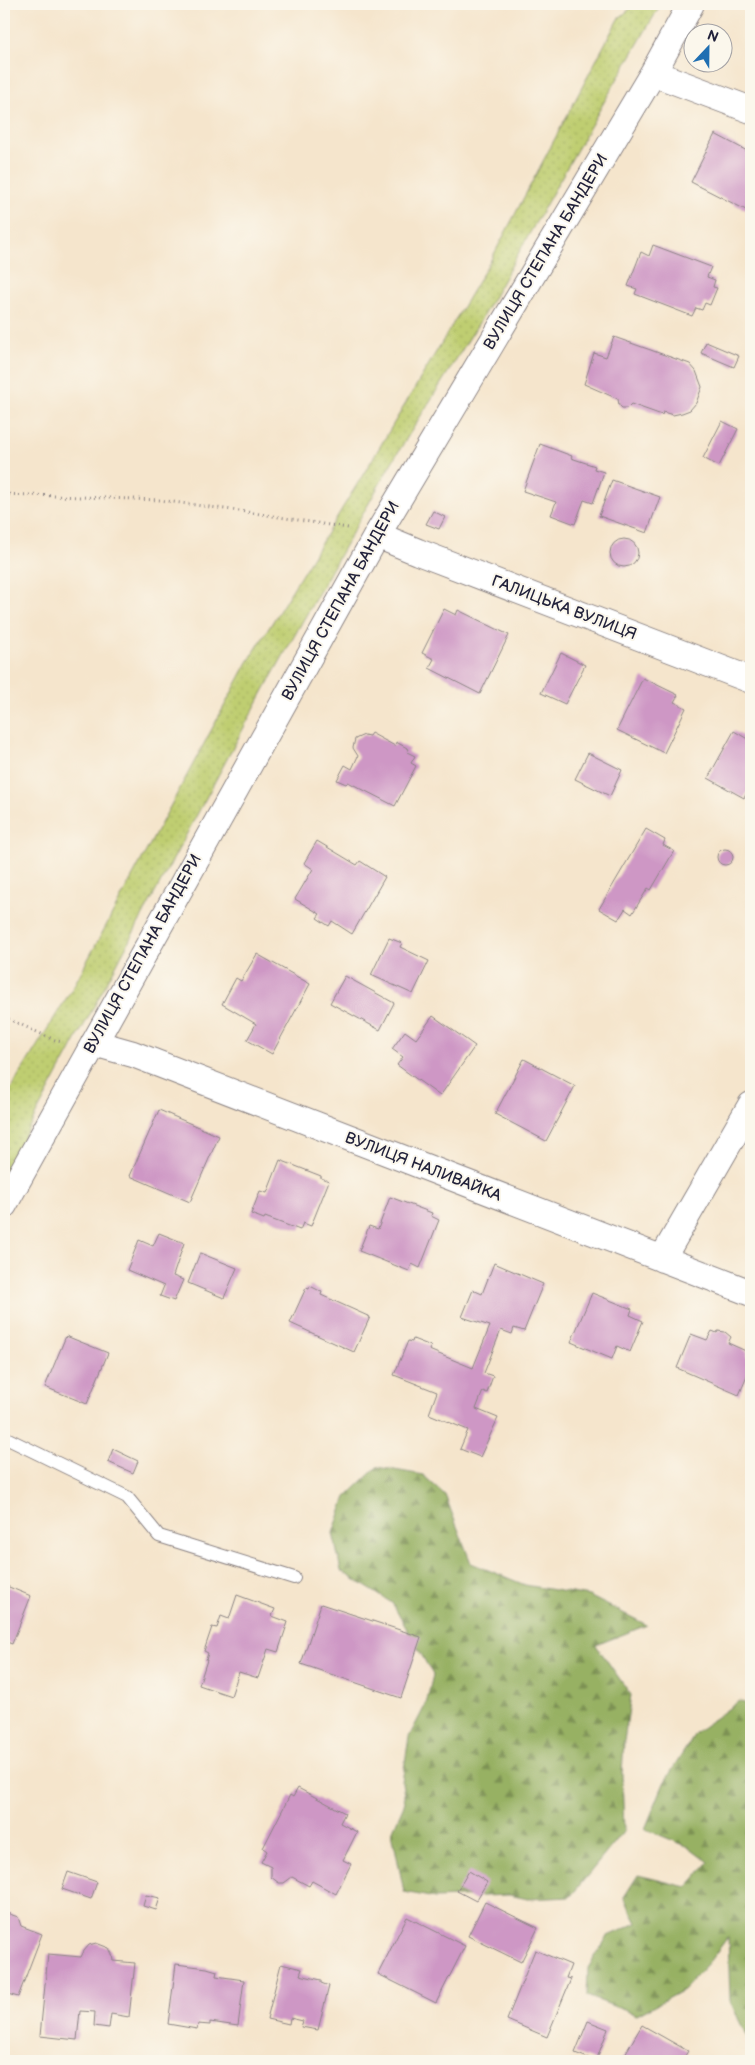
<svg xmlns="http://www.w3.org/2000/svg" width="755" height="2065" font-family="'Balsamiq Sans',sans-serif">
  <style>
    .grass { fill: url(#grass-dots); stroke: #707856 }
    .forest { fill: url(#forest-firs); stroke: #5c6a4f }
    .building { fill: #ce97c5 }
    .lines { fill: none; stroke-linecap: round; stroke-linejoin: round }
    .lane-casing { stroke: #8c8484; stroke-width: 14 }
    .street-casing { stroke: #8c8484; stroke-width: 28 }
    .path { stroke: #8c8484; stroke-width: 3; stroke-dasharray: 1 4; stroke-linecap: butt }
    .lane { stroke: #fff; stroke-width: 12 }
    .street { stroke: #fff; stroke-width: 26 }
    .labels { text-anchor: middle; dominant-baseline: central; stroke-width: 4; stroke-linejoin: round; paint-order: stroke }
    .street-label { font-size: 16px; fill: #22223b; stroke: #fbf7ec }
  </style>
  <defs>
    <pattern id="grass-dots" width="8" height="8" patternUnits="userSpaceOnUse" patternTransform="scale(1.25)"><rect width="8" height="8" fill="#bfce71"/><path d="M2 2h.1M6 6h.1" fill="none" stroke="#a4b163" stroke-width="1.8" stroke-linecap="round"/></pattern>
    <pattern id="forest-firs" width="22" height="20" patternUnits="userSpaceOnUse" patternTransform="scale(1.25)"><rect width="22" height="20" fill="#97b163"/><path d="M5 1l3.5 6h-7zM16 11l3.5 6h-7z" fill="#7b9053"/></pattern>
  </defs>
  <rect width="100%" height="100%" fill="#fbf7ec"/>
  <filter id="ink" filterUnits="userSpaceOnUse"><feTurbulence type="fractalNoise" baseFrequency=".02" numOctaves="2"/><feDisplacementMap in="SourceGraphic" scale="10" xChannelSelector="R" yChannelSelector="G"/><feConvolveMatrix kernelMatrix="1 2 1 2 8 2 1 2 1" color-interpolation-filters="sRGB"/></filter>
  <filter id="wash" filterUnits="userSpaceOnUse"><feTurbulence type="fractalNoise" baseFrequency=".0096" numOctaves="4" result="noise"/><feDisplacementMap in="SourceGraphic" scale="20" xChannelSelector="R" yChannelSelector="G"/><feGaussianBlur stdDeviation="1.12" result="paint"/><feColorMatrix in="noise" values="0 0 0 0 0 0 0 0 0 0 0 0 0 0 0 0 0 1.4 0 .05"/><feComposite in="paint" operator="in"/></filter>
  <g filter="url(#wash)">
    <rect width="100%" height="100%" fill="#f5e5cc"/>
    <path class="grass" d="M636,4H661L604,102L480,321L392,462L264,690L4,1174V1102L7,1095L72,989L248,662L372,460L492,258L618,19Z"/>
    <path class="forest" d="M377,1467L423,1475L445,1495L471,1563L525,1585L589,1596L647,1625L596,1645L631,1695L624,1741L622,1773L624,1831L570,1897L528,1899L509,1895L435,1898L404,1892L392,1832L405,1802L402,1782L409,1737L426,1704L433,1675L392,1603L341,1571L333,1533L346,1497Z
      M739,1701L751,1706V2046L730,2001L728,1937L709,1962L683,1990L637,2015L587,1996L588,1968L608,1936L637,1923L624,1897L638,1875L687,1887L709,1862L689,1847L645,1829L664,1783L696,1732Z"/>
    <g id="blocks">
      <path class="building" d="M715,134L751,153V205L748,211L691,182Z
        M653,245L711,267L707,277L715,280L713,287L717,288L710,305L705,303L702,310L696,308L692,316L635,294L637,289L628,286L641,252L649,256Z
        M614,337L690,364L696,371L702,387L696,403L690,410L682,413L673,415L663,412L662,415L631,404L627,408H622L619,405L618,399L584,384L594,353L606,357Z
        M706,342L739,356L734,367L701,353Z
        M722,421L738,429L719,466L703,458Z
        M540,444L572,456L571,458L595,466L594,469L604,472L593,503L584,500L575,524L551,515L556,502L523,491Z
        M612,480L660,497L647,533L599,516Z
        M433,511L445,517L439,529L426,524Z
        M610 553a14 14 0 1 1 28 0a14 14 0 1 1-28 0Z
        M444,609L456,615L458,610L509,635L480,694L429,668L434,659L422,653Z
        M561,653L585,665L565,704L541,693Z
        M643,678L678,695L674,702L686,708L664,753L617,730Z
        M734,731L751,741V786L744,798L708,778Z
        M371,733L395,746L396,742L409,749L407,752L415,756L411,763L416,766L395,806L348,782L346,784L337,780L345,765L352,769L358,756L353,748L355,739L364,735L369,736Z
        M588,753L622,770L610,796L575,779Z
        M646,829L665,840L663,845L674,851L651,890L648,888L632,914L625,909L618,920L599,909Z
        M317,841L357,865L360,861L385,877L352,934L332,921L329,926L317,918L320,914L295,899L313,869L304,863Z
        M717 857a8 8 0 1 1 16 0a8 8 0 1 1-16 0Z
        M389,938L402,943L400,947L429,961L413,994L371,975Z
        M257,954L310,984L272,1054L247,1040L256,1024L222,1004L236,978L241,981Z
        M345,976L394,1003L380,1030L330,1003Z
        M433,1016L475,1046L440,1096L397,1065L403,1057L392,1049L405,1031L416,1039Z
        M524,1059L575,1086L546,1141L495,1114Z
        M159,1110L219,1136L190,1202L130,1176Z
        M280,1160L321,1176V1178L329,1181L311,1226L303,1223L300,1230L265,1217L264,1219L251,1214L260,1191L267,1193Z
        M390,1197L432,1213L431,1216L439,1220L420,1268L412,1264L409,1271L359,1251L369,1226L378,1229Z
        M159,1233L184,1243L173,1276L183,1280L174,1301L160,1296L164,1286L127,1270L139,1240L153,1246Z
        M200,1253L237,1268L224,1298L188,1283Z
        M494,1263L543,1284L524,1331L514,1328L512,1334L501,1330L484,1373L493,1376L487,1393L483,1391L476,1409L498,1418L480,1457L460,1449L468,1430L429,1414L437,1392L394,1375L408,1341L412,1342L413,1339L431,1346L429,1350L473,1368L490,1326L462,1317L473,1290L482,1294Z
        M310,1286L322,1292L321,1295L370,1317L354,1352L290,1323L306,1288L309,1289Z
        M592,1293L632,1309L630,1315L643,1321L630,1352L617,1346L612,1359L571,1342Z
        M712,1331L717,1333L718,1331L725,1332L731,1337L728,1343L748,1352L746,1356L751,1359V1367L739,1395L677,1368L691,1334L707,1340Z
        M66,1336L108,1353L87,1404L45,1387Z
        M113,1449L138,1461L133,1473L108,1462Z
        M4,1585L31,1596L12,1644L4,1641Z
        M237,1595L275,1609L272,1616L288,1622L278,1652L268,1649L258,1678L239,1672L231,1696L199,1685L207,1660H206L208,1653L204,1651L212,1627L217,1628L221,1616L229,1619Z
        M321,1604L421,1637L401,1698L301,1664Z
        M298,1788L345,1813L340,1823L357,1832L343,1860L351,1864L336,1894L312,1881L309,1886L292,1877L284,1883H279L271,1877V1867L261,1862L267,1851L263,1848L290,1795L293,1797Z
        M469,1871L487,1882L476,1901L457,1891Z
        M68,1872L97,1882L91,1899L62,1889Z
        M146,1895L160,1898L156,1910L143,1906Z
        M485,1902L538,1928L521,1962L468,1936Z
        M4,1912L18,1917L21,1926L42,1934L18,1997L4,1993Z
        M407,1917L465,1946L436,2003L378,1974Z
        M96,1943L109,1948L112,1954L113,1961L135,1963L129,2017L111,2014L109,2028L94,2026L95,2012L80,2011L77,2040L40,2036L48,1954L81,1957L84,1951L89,1945Z
        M535,1950L571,1965L566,1978L571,1979L547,2037L507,2020Z
        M176,1964L207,1968L217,1971L216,1976L244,1980L238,2026L210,2022V2025L198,2024L197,2029L168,2024Z
        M281,1964L302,1969L300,1975L321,1980V1983L329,1986L318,2030L301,2027L303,2021L290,2018L289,2024L267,2019Z
        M588,2021L608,2029L596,2061L575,2053Z
        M642,2025L688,2051L683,2059L687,2061H621Z"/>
    </g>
  </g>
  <g filter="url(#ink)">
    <use href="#blocks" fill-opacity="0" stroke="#8c8484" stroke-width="1"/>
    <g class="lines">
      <g class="lane-casing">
        <path id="lane" d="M4,1437L127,1497L159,1536L294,1578"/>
      </g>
      <g class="street-casing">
        <path id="street" d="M653,73L751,110
          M377,535L418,552L751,680
          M94,1043L133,1054L751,1293
          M4,1205L377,535L653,73L691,4
          M662,1259L751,1105"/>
      </g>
      <path class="path" d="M4,494L159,500L254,513L348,528
        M4,1017L57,1041L63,1042"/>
      <use href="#lane" class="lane"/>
      <use href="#street" class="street"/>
    </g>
  </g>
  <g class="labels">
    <g class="street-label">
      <text transform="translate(546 252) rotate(-59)">ВУЛИЦЯ СТЕПАНА БАНДЕРИ</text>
      <text transform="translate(341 601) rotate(-61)">ВУЛИЦЯ СТЕПАНА БАНДЕРИ</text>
      <text transform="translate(564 608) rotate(21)">ГАЛИЦЬКА ВУЛИЦЯ</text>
      <text transform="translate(143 954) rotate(-61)">ВУЛИЦЯ СТЕПАНА БАНДЕРИ</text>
      <text transform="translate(423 1167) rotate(21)">ВУЛИЦЯ НАЛИВАЙКА</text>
    </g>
  </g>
  <rect width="755" height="2065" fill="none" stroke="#fbf7ec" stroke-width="20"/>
  <g transform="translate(708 48) rotate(22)"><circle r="24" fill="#fbf7ec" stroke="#a4a2a5"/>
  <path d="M0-4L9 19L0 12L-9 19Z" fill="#1f6fb2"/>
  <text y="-8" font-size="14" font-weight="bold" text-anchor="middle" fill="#22223b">N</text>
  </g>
</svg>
